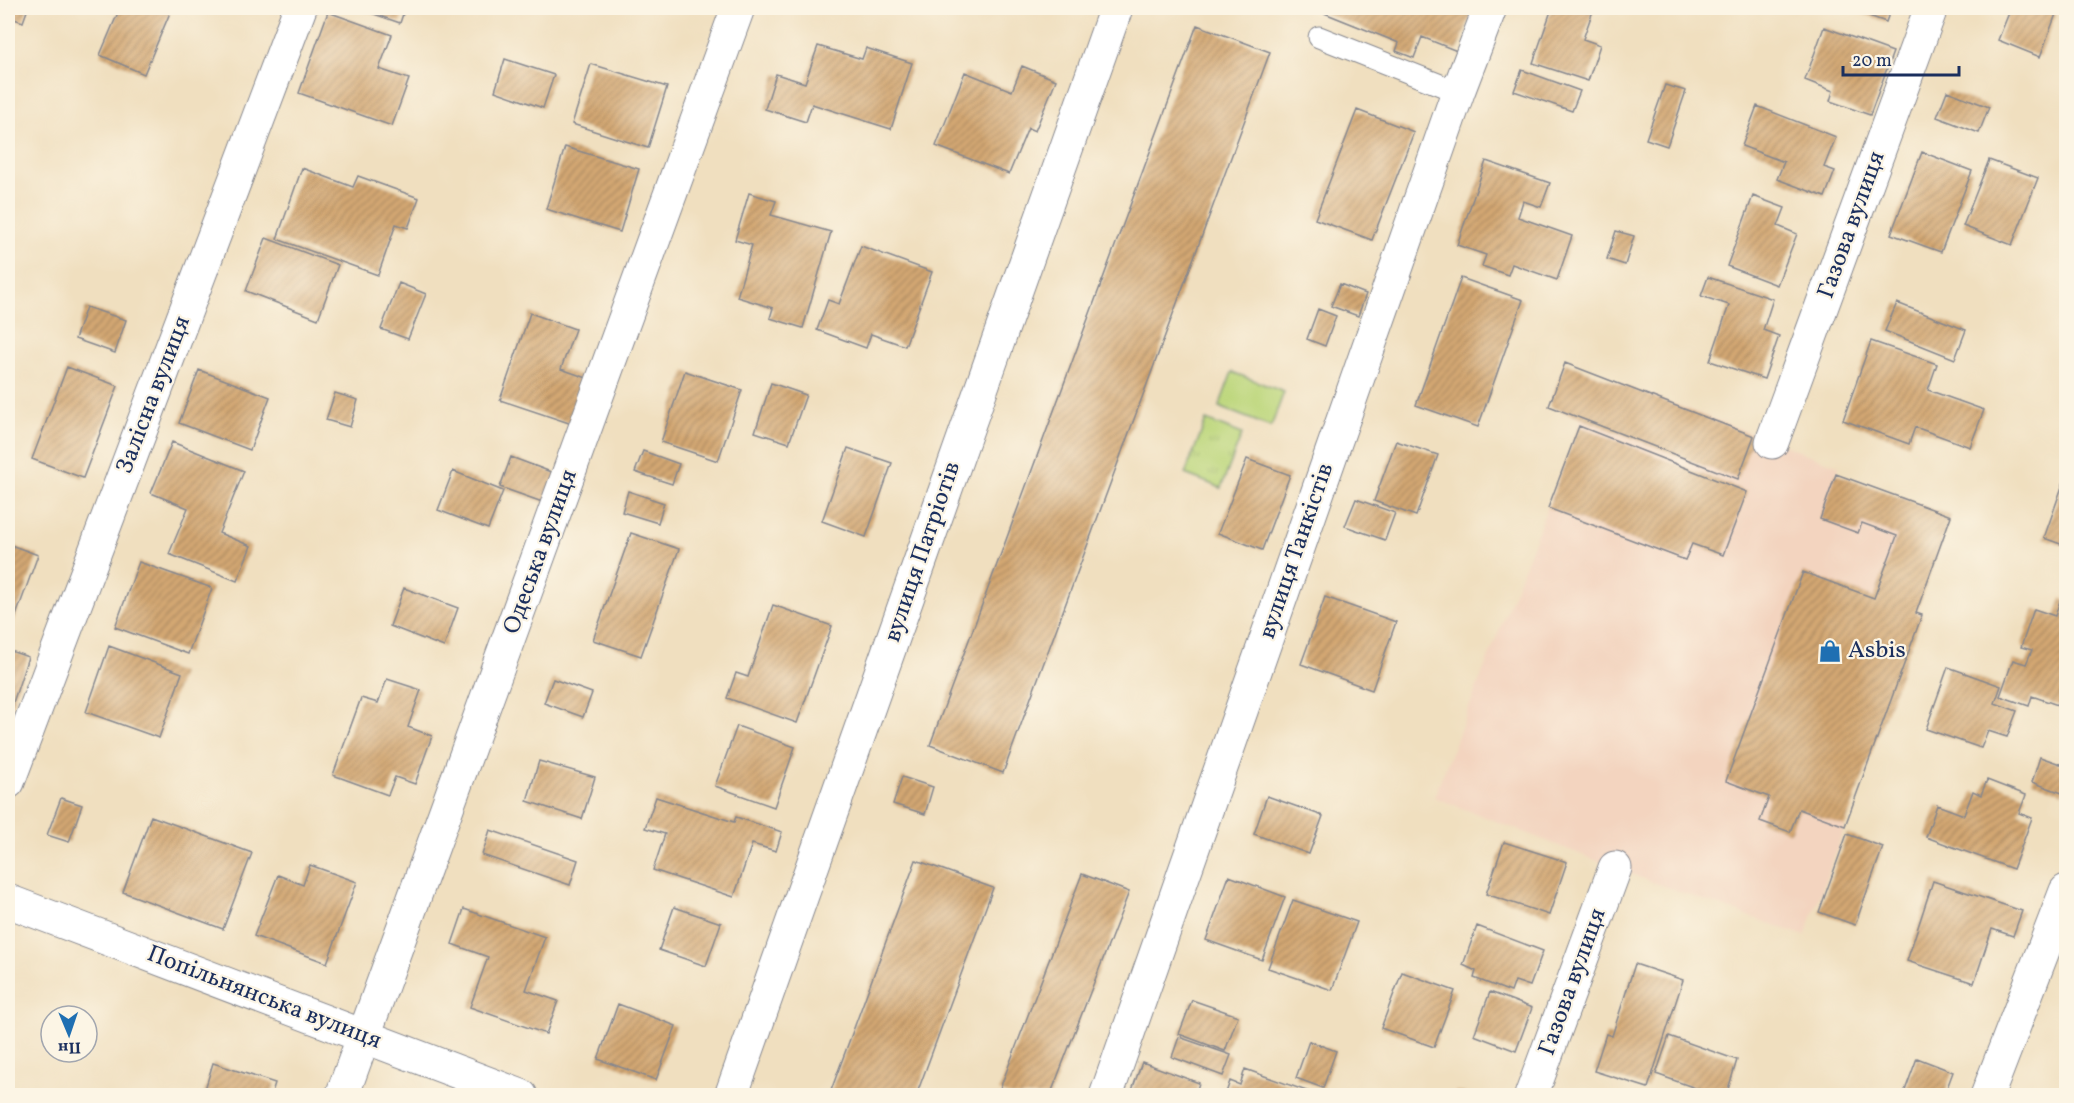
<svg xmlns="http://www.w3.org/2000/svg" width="2074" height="1103" font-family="Vollkorn,serif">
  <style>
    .built { fill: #f3d4bf }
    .grass { fill: url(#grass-tufts); stroke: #6c836e; stroke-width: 1.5 }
    .pitch { fill: #bdd77d; stroke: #6c836e; stroke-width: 1.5 }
    .building { fill: url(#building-hatch) }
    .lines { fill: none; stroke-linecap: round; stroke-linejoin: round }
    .lane-casing { stroke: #86878e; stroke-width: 23 }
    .street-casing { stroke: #86878e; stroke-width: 35 }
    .lane { stroke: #fff; stroke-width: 21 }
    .street { stroke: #fff; stroke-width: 33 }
    .labels { text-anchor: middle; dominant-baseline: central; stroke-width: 4.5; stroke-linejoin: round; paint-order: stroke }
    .street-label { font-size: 24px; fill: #1b2f5e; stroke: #fcf5e5 }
    .poi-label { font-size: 24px; fill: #1b2f5e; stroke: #fcf5e5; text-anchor: start }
  </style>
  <defs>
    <pattern id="grass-tufts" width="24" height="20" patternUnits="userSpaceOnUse" patternTransform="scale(1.5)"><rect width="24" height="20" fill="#bdd77d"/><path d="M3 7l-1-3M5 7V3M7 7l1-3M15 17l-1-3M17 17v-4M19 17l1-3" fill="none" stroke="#a2b96e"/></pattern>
    <pattern id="building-hatch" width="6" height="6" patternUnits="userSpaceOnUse" patternTransform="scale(1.5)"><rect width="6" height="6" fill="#d3a772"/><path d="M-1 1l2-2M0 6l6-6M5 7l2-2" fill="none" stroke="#aa8861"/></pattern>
  </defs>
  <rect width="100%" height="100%" fill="#fcf5e5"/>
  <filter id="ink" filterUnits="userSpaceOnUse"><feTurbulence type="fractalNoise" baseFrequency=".0167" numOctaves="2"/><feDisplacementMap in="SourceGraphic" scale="12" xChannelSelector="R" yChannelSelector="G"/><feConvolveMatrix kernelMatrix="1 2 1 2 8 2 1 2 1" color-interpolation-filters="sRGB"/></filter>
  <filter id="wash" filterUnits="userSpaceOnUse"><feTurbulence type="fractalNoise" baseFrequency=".008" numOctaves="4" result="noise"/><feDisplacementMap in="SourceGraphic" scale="24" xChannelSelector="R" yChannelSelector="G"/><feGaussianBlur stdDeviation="1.35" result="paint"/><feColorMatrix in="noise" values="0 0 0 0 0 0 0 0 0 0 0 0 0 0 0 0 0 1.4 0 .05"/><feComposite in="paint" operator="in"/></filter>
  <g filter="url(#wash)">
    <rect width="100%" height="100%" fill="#f0dfbf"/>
    <path class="built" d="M1565,363L1839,466L1837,474L1951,516L1916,612L1922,615L1805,936L1641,878L1434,797L1579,426L1580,419L1549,406Z"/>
    <path class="grass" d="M1206,420L1242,434L1221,488L1185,474Z"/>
    <path class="pitch" d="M1232,372L1284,392L1271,427L1219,407Z"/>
    <g id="blocks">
      <path class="building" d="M8,8H28L23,22L8,17Z
        M120,8H172L144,74L100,55Z
        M357,8H405L400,23Z
        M1318,8H1474L1457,51L1422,37L1414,58L1396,51L1399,43L1317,10Z
        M1552,8H1594L1583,39L1600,45L1588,81L1533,63Z
        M1847,8H1891L1886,22Z
        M2011,8H2038L2056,14L2040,57L1998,40Z
        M328,12L392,35L379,69L409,79L392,126L299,93Z
        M1197,25L1270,52L1003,773L930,745Z
        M1824,27L1893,52L1870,115L1830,101L1833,91L1805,80Z
        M818,46L862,59L866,48L912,63L891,129L812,104L806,122L765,109L776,74L805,83Z
        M505,59L554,75L543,108L495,91Z
        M591,64L667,87L648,148L572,124Z
        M1022,66L1056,80L1035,131L1028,128L1009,174L936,146L965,72L1012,91Z
        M1522,70L1580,91L1572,111L1514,91Z
        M1665,85L1686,91L1667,146L1646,139Z
        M1947,91L1989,107L1979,133L1937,117Z
        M1757,106L1836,137L1824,167L1835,171L1825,197L1777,179L1784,162L1742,146Z
        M1357,110L1414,132L1372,240L1315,219Z
        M565,147L639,169L620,232L546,209Z
        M1922,152L1972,171L1941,252L1891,234Z
        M1989,160L2038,178L2012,245L1963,226Z
        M1486,161L1550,183L1541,207L1523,201L1518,217L1572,236L1557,280L1512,264L1508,275L1482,266L1486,255L1457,245Z
        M302,168L353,187L358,176L419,198L408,228L396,224L378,275L277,239Z
        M749,193L776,201L771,215L831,232L803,328L770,318L773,308L737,297L752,245L735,240Z
        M1753,196L1785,208L1778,226L1797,234L1777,285L1727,266Z
        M1616,231L1634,236L1625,265L1607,259Z
        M266,238L338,265L318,319L246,291Z
        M861,246L932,272L905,346L871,334L866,348L817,330L828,300L839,304Z
        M1708,277L1773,299L1763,330L1779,336L1764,379L1710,361L1729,305L1701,296Z
        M1461,278L1523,300L1478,427L1416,405Z
        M399,283L426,294L408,339L381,329Z
        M1340,284L1366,294L1358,316L1331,306Z
        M1897,303L1966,330L1955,359L1885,331Z
        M86,307L126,320L115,353L75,339Z
        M1318,309L1336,316L1325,346L1307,339Z
        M530,313L575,329L561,369L587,378L572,424L500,400Z
        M1871,341L1937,364L1928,390L1984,410L1970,447L1915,427L1909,444L1843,420Z
        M1565,363L1754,436L1738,479L1549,406Z
        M67,367L118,386L83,478L32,459Z
        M199,370L270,397L250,450L179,423Z
        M685,371L742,390L718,461L661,442Z
        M771,383L806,395L789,443L755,432Z
        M335,393L358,400L350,427L326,420Z
        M1579,426L1747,492L1723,555L1692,544L1685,560L1548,508Z
        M1396,441L1438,455L1416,516L1374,501Z
        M172,442L244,471L219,533L251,546L237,581L169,554L188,508L151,493Z
        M848,448L892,463L866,537L822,521Z
        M643,451L679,464L672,484L635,472Z
        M511,457L559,475L548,504L500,487Z
        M1247,459L1290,475L1262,550L1218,533Z
        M453,471L503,491L488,529L438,510Z
        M1836,474L1951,516L1916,613L1922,615L1845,826L1799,809L1790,832L1760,821L1769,797L1726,781L1803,572L1874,598L1897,536L1862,523L1858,533L1820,519Z
        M2064,481H2066V546L2044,538Z
        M628,491L664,503L658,523L622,512Z
        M1356,499L1395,513L1385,540L1345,526Z
        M631,533L679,549L641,656L593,640Z
        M8,544L38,555L13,624L8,622Z
        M139,562L212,588L188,654L115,627Z
        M404,588L458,608L444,647L390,626Z
        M1325,597L1396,622L1372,690L1301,664Z
        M2061,598L2066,600V708L2032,696L2029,706L2000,696L2013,660L2026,664L2032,650L2021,647L2034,609L2055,616Z
        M773,605L832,626L797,723L727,698L736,673L748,677Z
        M109,646L182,673L159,738L86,712Z
        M8,650L28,657L8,718Z
        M1948,667L2001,686L1995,703L2017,711L2007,737L1988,731L1981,748L1926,729Z
        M387,679L421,690L408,727L432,736L415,784L395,777L388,795L333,775L361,698L378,703Z
        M553,679L592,693L583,717L544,703Z
        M737,726L795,747L774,807L715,786Z
        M2040,757L2066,766V781L2062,793L2032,782Z
        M539,761L595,777L582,819L527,801Z
        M902,777L933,787L925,814L893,804Z
        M1987,780L2026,795L2019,813L2032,818L2013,869L1926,837L1937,805L1964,815L1973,791L1981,795Z
        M1267,796L1323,816L1309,854L1254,834Z
        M656,797L734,822L736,817L782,832L776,851L752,844L734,897L653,870L665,834L645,828Z
        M61,798L82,805L69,842L47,835Z
        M151,816L252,853L223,929L123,892Z
        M490,830L578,860L570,885L482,855Z
        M1847,834L1883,847L1855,925L1819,912Z
        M1504,842L1567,862L1549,915L1486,894Z
        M916,860L993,888L916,1096H829Z
        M310,865L357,882L327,963L254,936L278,875L303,885Z
        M1082,874L1129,892L1050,1096H1011L999,1091Z
        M1229,876L1285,897L1262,960L1206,940Z
        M1933,881L2022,911L2013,936L1992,929L1974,983L1907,961Z
        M1293,900L1357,922L1332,990L1268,968Z
        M674,907L721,923L706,966L659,950Z
        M464,909L545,937L526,990L558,1001L546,1034L470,1007L488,957L452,944Z
        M1477,926L1543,951L1530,986L1515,981L1511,992L1474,978L1476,971L1463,965Z
        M1635,964L1683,980L1648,1088L1594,1071L1606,1034L1612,1036Z
        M1402,972L1455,991L1434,1047L1381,1028Z
        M1490,992L1532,1008L1516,1051L1474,1035Z
        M1192,1000L1238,1016L1225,1051L1179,1034Z
        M618,1004L676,1026L656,1080L598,1059Z
        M1669,1036L1737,1060L1726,1096H1718L1656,1074Z
        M1179,1037L1231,1055L1223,1076L1172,1057Z
        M1309,1041L1336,1051L1323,1088L1296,1078Z
        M1917,1058L1953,1072L1944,1096H1903Z
        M1142,1062L1199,1083L1195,1096H1130Z
        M213,1063L275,1083L271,1096H203Z
        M1245,1069L1315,1094V1096H1225L1230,1081L1240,1085Z
        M1456,1091L1469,1095V1096H1455Z"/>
    </g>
  </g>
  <g filter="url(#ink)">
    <use href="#blocks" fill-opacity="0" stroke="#86878e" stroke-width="1.5"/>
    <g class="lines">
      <g class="lane-casing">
        <path id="lane" d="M1319,37L1458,92"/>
      </g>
      <g class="street-casing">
        <path id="street" d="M1772,442L1931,8
          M8,782L300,8
          M8,901L521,1096
          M342,1096L738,8
          M731,1096L1116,8
          M1106,1096L1458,92L1490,8
          M1531,1096L1615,868
          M1987,1096L2066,891"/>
      </g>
      <use href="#lane" class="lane"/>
      <use href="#street" class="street"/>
    </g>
  </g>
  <defs>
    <g id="shop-bare" transform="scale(1.8)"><path d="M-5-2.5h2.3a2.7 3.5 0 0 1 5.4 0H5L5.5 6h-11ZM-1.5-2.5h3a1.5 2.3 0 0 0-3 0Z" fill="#1f6fb2" stroke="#fcf5e5" stroke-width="2.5" paint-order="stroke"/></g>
  </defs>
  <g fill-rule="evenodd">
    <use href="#shop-bare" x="1830" y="651"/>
  </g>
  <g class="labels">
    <g class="street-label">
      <text transform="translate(1852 225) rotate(-70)">Газова вулиця</text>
      <text transform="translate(154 395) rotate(-69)">Залісна вулиця</text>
      <text transform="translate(1297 551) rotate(-71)">вулиця Танкістів</text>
      <text transform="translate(541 552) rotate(-70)">Одеська вулиця</text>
      <text transform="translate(923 552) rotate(-71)">вулиця Патріотів</text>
      <text transform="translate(1573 982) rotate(-70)">Газова вулиця</text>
      <text transform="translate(264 998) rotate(21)">Попільнянська вулиця</text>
    </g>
    <g class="poi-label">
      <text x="1848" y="651">Asbis</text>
    </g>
  </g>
  <rect width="2074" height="1103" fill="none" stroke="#fcf5e5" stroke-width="30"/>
  <g transform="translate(69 1034) rotate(178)"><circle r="28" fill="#fcf5e5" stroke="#a2a6af" stroke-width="1.5"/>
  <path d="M0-4.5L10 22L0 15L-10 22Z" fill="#1f6fb2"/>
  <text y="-9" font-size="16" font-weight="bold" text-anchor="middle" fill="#1b2f5e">Пн</text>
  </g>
  <path d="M1843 66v9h116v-9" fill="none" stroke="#1b2f5e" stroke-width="3"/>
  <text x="1852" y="66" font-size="18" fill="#1b2f5e" stroke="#fcf5e5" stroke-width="4.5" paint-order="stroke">20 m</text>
</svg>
